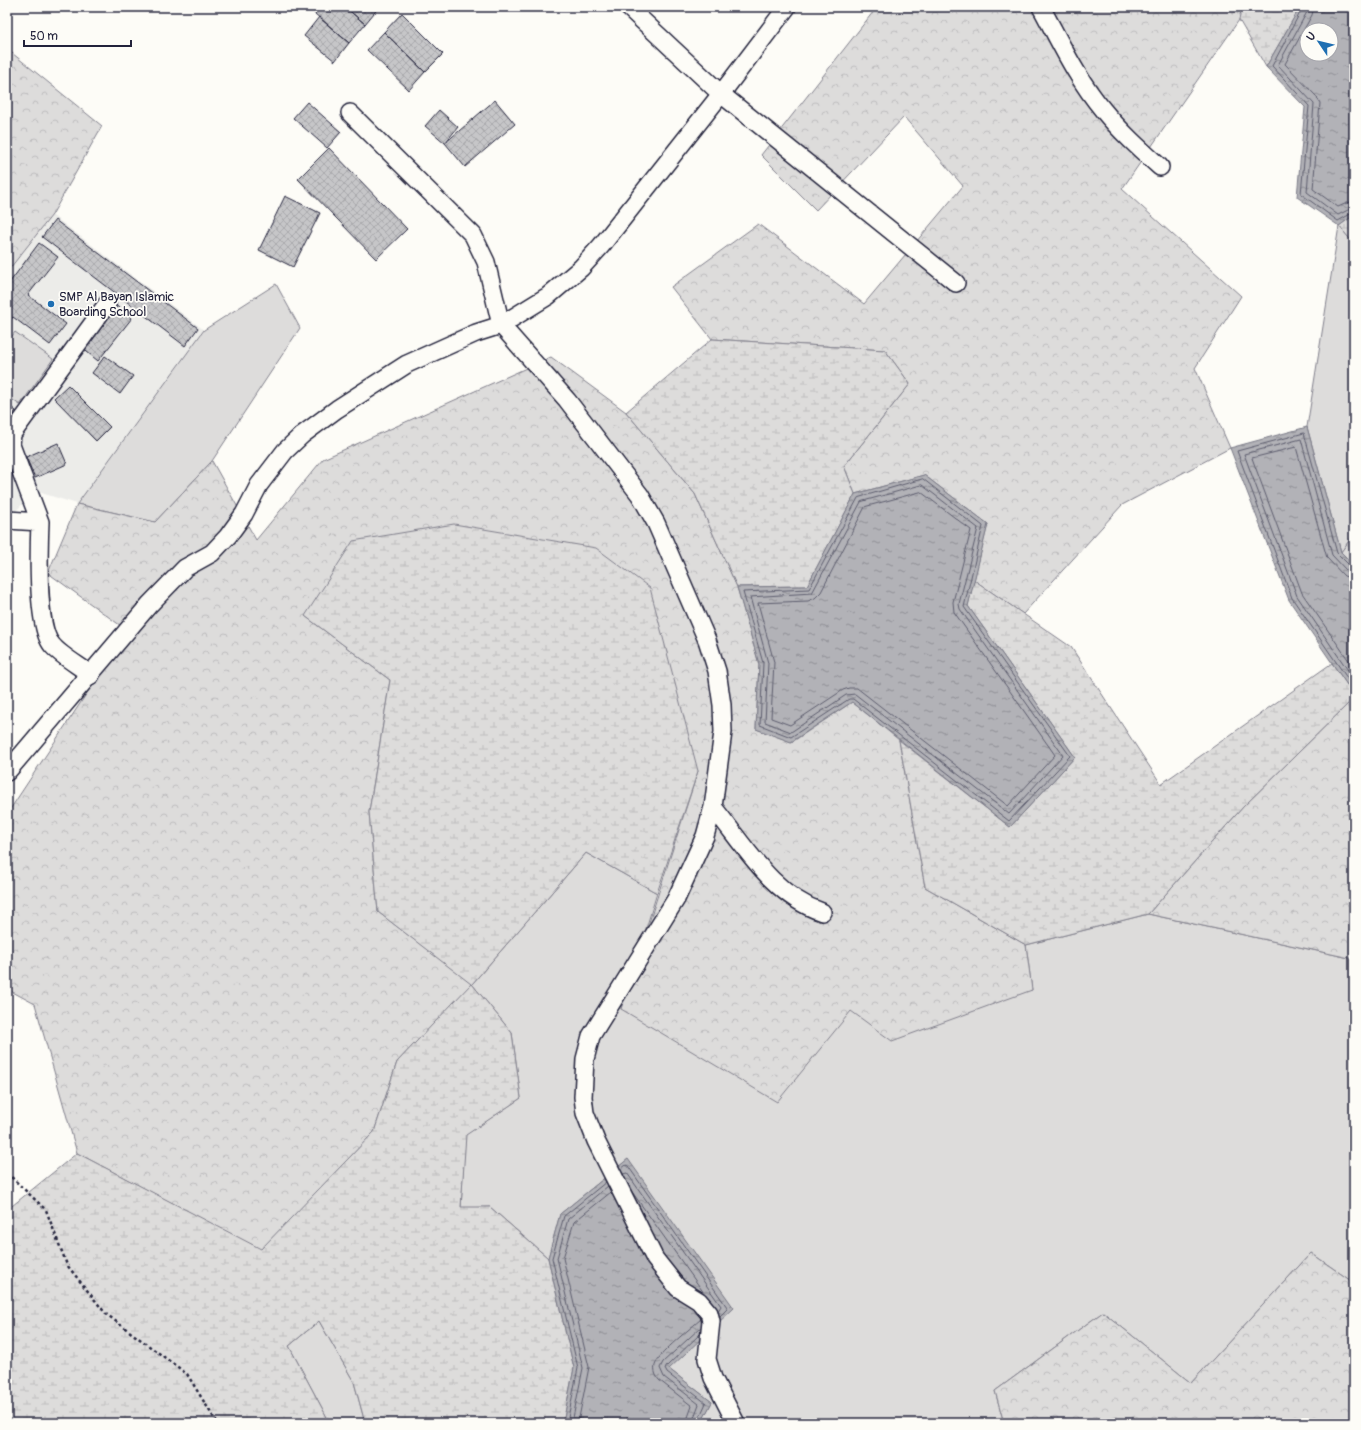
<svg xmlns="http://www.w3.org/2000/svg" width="1361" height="1430" font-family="Pangolin,sans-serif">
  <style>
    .built { fill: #ecece9 }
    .grass { fill: #dddcdb; stroke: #807f8b }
    .forest { fill: url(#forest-crowns); stroke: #807f8b }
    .wetland { fill: url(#wetland-marsh); stroke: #807f8b }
    .water { fill: url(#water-ripples); stroke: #787885; fill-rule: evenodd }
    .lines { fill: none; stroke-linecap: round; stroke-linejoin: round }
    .shore { stroke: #5c5c6d; stroke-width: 1 }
    .building { fill: url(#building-cross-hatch); stroke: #22223b }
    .minor-casing { stroke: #22223b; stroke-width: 20 }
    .path { stroke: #22223b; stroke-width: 2.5; stroke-dasharray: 3 3; stroke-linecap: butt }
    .minor { stroke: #fdfcf7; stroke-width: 17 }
    .poi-dot { fill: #1f6fb2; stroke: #fdfcf7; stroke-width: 1.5 }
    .labels { text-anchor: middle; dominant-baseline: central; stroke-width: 3.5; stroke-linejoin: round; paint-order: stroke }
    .poi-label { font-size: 13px; fill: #22223b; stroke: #fdfcf7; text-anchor: start }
  </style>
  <defs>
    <pattern id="forest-crowns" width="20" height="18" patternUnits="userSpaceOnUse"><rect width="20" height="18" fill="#dddcdb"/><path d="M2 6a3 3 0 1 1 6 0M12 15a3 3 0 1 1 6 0" fill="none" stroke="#bdbcbd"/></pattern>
    <pattern id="wetland-marsh" width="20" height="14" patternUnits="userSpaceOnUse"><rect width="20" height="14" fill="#dddcdb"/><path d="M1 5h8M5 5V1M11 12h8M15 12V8" fill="none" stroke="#bdbcbd"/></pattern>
    <pattern id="water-ripples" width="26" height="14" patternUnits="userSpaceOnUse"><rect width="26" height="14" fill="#b2b2b7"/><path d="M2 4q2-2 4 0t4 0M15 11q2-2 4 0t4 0" fill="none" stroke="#909096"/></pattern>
    <pattern id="building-cross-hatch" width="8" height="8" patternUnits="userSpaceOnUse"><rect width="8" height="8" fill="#c6c6c8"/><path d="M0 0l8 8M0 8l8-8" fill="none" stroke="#aaaaad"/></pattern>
  </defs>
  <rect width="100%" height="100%" fill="#fdfcf7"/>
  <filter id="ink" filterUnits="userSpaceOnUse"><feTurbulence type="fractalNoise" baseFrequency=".025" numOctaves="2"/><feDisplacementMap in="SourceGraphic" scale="8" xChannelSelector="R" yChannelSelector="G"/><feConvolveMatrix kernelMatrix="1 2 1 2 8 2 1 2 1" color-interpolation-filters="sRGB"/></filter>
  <g filter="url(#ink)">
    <path class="built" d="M52,215L204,330L77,504L35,491L13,514L7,513V272Z"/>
    <path class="grass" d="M1339,226L1354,244V534L1341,552L1307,427Z
      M276,284L300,328L212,461L155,522L77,504L204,330Z
      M15,332L53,359L20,405L7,396V343Z
      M586,853L657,893L621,1009L851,1010L1032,990L1026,945L1148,914L1354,959V1283L1311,1253L1191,1383L1103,1312L995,1391L1004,1423H701L712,1402L669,1369L628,1159L560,1214L548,1258L490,1207L461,1208L465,1135L521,1098L512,1033L472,984Z
      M319,1321L354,1382L365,1423H330L289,1346Z"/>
    <path class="forest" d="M877,7H1242L1239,20L1122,189L1241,296L1195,368L1230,448L1122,505L1023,614L974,580L988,524L924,475L855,494L844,466L910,384L885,350L712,339L671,287L758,224L864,304L963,186L904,117L816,210L761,155Z
      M7,49L102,126L52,215L7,272Z
      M551,357L626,412L695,494L737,587L759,664L756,729L792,742L852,702L899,740L925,887L1026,945L1032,990L892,1041L851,1011L777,1102L621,1009L698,771L305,616L390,680L369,812L378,912L472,984L397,1062L374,1132L261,1250L77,1153L35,1004L7,989V814L128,631L48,573L77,504L155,522L212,461L256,540L323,459Z
      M1354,534V565L1341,552Z
      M1354,698V959L1148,914L1243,807Z
      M1311,1253L1354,1283V1423H1004L995,1391L1103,1312L1191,1383Z"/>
    <path class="wetland" d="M1242,7H1300L1266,67L1239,20Z
      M1354,215V244L1339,226Z
      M712,339L885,350L910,384L844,466L855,494L807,586L737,587L695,494L626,412Z
      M454,524L596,548L650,588L698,771L657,893L586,853L472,984L512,1033L521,1098L466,1135L461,1207H490L548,1258L574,1368L563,1423H365L354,1382L319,1321L289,1346L330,1423H7V1210L77,1153L261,1249L374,1132L397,1062L471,984L378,912L369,812L390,680L305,616L353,541Z
      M974,580L1071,647L1161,784L1332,663L1354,695V698L1243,807L1148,914L1026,945L925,887L899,740L1010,827L1075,757L968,606Z"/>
    <path class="water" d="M1300,7H1354V215L1339,226L1297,197L1305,107L1266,67ZM1307,30H1331V54H1307Z
      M1307,427L1341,552L1354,565V695L1289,600L1230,448Z
      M924,475L988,524L968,606L1075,757L1010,827L852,702L791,742L756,729L759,664L737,587L807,586L855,494Z
      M628,1159L734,1308L669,1369L712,1402L701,1423H563L574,1368L548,1258L560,1214Z"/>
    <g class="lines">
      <path class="shore" d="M1303,7L1272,66L1309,106L1301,194L1338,221L1354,212
        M1308,7L1307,12L1278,65L1314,104L1307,192L1338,215L1354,207
        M1314,7L1312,15L1285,64L1316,96L1320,103L1313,189L1338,207L1347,203L1354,201
        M923,479L983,526L964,607L1070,756L1009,821L853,699H849L791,737L760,725L763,663L743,592L809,589L858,498Z
        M922,485L978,528L959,604L960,609L1063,755L1009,814L855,694L846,695L791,732L765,722L768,663L750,597L812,593L861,502Z
        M921,492L971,530L953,602L954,612L1055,755L1008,806L857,688H849L843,690L790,725L771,718L774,662L758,603L808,601L815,598L821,592L865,507Z
        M1354,567L1350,566L1337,553L1304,433L1237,451L1292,598L1354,688
        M1354,573L1346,570L1332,555L1301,439L1244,454L1297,596L1354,679
        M1354,579L1344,576L1327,558L1296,447L1252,458L1302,593L1354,668
        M621,1169L626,1165L628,1166L727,1307V1309L720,1316
        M623,1174L627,1173L721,1306L718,1311
        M630,1189L704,1293
        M567,1423L578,1368L552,1258L564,1216L606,1182
        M572,1423L583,1368L557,1258L568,1219L608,1186
        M578,1423L589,1367L563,1258L574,1222L611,1192
        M686,1423L692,1406L659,1380C655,1375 653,1369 656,1363C660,1352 691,1328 701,1319
        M692,1423L699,1404L664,1377L660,1368L663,1362L701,1327
        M697,1423L706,1403L667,1373L665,1369L667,1366L700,1334"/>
    </g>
    <path class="building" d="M309,7H345L365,24L349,43L308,8Z
      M345,7H379L365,24Z
      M402,13L443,54L425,72L384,32Z
      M319,17L349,43L335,61L304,36Z
      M384,32L425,72L409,90L367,50Z
      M495,100L515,124L465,167L445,143Z
      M307,102L341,132L327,148L293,118Z
      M439,110L458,127L445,143L425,126Z
      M329,148L407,229L376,259L298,179Z
      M285,196L320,213L293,267L259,250Z
      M55,220L198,328L185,346L42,237Z
      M39,243L58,257L28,295L66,324L50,345L13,317L7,324V286Z
      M114,304L132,318L98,361L81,347Z
      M105,356L133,376L120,394L92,373Z
      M68,385L110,427L96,441L54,398Z
      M7,404L16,411L7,422Z
      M58,443L67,464L35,478L26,457Z"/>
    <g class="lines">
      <g class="minor-casing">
        <path id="minor" d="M628,7L721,94L956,283
          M1041,7C1060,42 1077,79 1103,110C1120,131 1140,149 1160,167
          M350,113L473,235L486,262L501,325L567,400L640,495L656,523L707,640L717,671L722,705L723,732L713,807L705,836L676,899L591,1036L585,1059L583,1097L585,1113L596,1141L655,1259L678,1288L699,1301L709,1313L711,1321L707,1359L713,1378L736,1423
          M7,520L40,522C39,547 36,627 52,645C61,656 80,666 91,675
          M40,522L11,445L12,434L107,304
          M7,772L149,605L185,568L212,553L228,536L244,514L259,485L285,451L302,435L337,409L407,364L476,333L501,325L548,296L581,268L601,246L721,94L787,7
          M713,807C745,846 773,896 822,912"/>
      </g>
      <path class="path" d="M7,1173L46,1210L67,1265L106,1314L187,1374L217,1423"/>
      <use href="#minor" class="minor"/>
    </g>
  </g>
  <circle class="poi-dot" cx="51" cy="304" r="4"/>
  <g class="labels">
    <g class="poi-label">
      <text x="59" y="297">SMP Al Bayan Islamic<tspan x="59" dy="15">Boarding School</tspan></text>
    </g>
  </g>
  <rect width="1361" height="1430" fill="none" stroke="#fdfcf7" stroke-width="24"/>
  <rect x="12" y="12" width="1337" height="1406" fill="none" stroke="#22223b" stroke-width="1.5" filter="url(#ink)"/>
  <g transform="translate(1319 42) rotate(305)"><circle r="19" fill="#fdfcf7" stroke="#a5a5ac"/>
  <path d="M0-3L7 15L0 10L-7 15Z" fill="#1f6fb2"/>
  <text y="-6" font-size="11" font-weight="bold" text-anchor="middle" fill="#22223b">U</text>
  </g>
  <path d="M24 40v6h107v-6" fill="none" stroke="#22223b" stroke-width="2"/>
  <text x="30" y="40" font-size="12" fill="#22223b" stroke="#fdfcf7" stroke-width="3" paint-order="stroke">50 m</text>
</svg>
